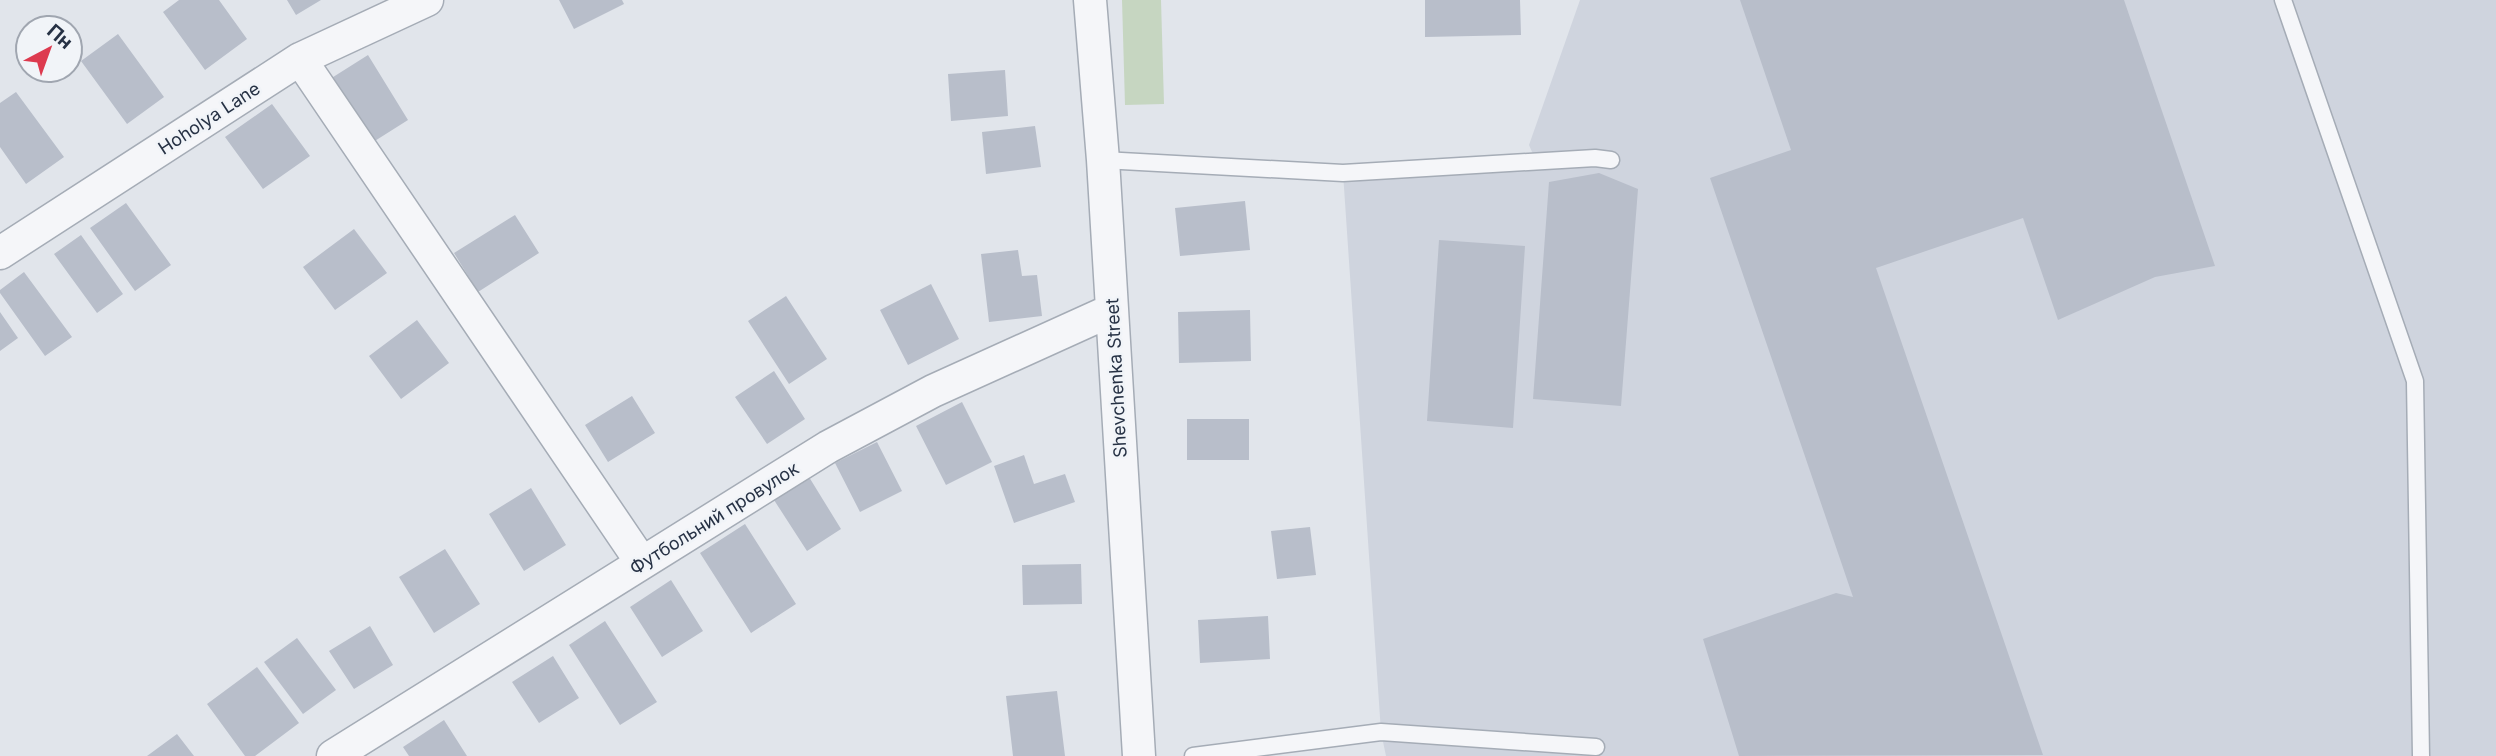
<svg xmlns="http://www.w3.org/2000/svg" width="2496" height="756" font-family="Inter,sans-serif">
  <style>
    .built { fill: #cfd4de }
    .green { fill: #c6d6c1 }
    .building { fill: #b8beca }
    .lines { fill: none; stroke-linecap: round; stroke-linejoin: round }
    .lane-casing { stroke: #a5acb6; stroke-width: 19 }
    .street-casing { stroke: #a5acb6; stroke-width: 35 }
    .lane { stroke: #f5f6f9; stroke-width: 16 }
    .street { stroke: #f5f6f9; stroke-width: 32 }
    .labels { text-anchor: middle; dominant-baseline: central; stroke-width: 5; stroke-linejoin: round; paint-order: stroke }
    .street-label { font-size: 18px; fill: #273245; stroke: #f1f4f8 }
  </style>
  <rect width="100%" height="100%" fill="#e1e5eb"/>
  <path class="built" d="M1580,0H2496V756H1386L1381,732L1343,173L1536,161L1529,145Z"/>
  <path class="green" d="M1122,0H1161L1164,104L1125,105Z"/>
  <path class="building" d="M179,0H219L247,39L205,70L163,12Z
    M287,0H321L296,15Z
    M559,0H622L624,4L574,29Z
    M1425,0H1520L1521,35L1425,37Z
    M1740,0H2124L2215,266L2155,277L2058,320L2023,218L1876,268L2043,755L1739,756L1703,639L1836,593L1853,597L1710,178L1791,150Z
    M118,34L164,97L127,124L81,61Z
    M368,55L408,120L370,144L330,79Z
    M1005,70L1008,116L951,121L948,74Z
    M16,92L64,157L26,184L0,147V103Z
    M272,104L310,156L263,189L225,137Z
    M1035,126L1041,167L986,174L982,132Z
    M1599,173L1638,189L1621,406L1533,399L1549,182Z
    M1245,201L1250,250L1180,256L1175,208Z
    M126,203L171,265L135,291L90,228Z
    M515,215L539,253L478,292L454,253Z
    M354,229L387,273L335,310L303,267Z
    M81,235L123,294L97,313L54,254Z
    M1439,240L1525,246L1513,428L1427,421Z
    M1018,250L1022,276L1037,275L1042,316L989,322L981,254Z
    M24,272L72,337L45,356L0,293V290Z
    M931,284L959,339L908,365L880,310Z
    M786,296L827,359L789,384L748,321Z
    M1250,310L1251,361L1179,363L1178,312Z
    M0,312L18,338L0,351Z
    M417,320L449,363L401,399L369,356Z
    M774,371L805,419L767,444L735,397Z
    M632,396L655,433L608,462L585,425Z
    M962,402L992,462L946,485L916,426Z
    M1187,419H1249V460H1187Z
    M877,442L902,491L860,512L835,463Z
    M1024,455L1034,484L1065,474L1075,502L1014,523L994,466Z
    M809,477L841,529L807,551L774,500Z
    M531,488L566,545L524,571L489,514Z
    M745,524L796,604L751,633L700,553Z
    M1310,527L1316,575L1277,579L1271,531Z
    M445,549L480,604L434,633L399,577Z
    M1081,564L1082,604L1023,605L1022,565Z
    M671,580L703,631L662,657L630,607Z
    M1268,616L1270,659L1200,663L1198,620Z
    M605,621L657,702L620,725L569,645Z
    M370,626L393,665L354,689L329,651Z
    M297,638L336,690L303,714L264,662Z
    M553,656L579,698L539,723L512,682Z
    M257,667L299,723L255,756H245L207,704Z
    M1057,691L1065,756H1013L1006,696Z
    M444,720L467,756H409L403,747Z
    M177,734L194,756H147Z"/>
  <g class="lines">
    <g class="lane-casing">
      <path id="lane" d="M2283,0L2415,381L2421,756
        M1103,160L1343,173L1595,158L1611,160
        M1193,756L1381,732L1596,747"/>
    </g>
    <g class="street-casing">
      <path id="street" d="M1090,0L1103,160L1139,756
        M300,59L642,563
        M0,253L300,59L427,0
        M333,756L828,447L933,391L1112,310"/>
    </g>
    <use href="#lane" class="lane"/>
    <use href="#street" class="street"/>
  </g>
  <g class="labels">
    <g class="street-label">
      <text transform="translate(209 118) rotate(-33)">Hoholya Lane</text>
      <text transform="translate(1116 378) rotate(-93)">Shevchenka Street</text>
      <text transform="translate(714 518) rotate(-32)">Футбольний провулок</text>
    </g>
  </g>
  <g transform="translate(49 49) rotate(41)"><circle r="33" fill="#f1f4f8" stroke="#a0a6b0" stroke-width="2"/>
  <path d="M0-5L12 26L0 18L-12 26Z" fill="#dd3a4f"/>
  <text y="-10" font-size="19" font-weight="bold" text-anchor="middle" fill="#273245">Пн</text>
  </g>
</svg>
